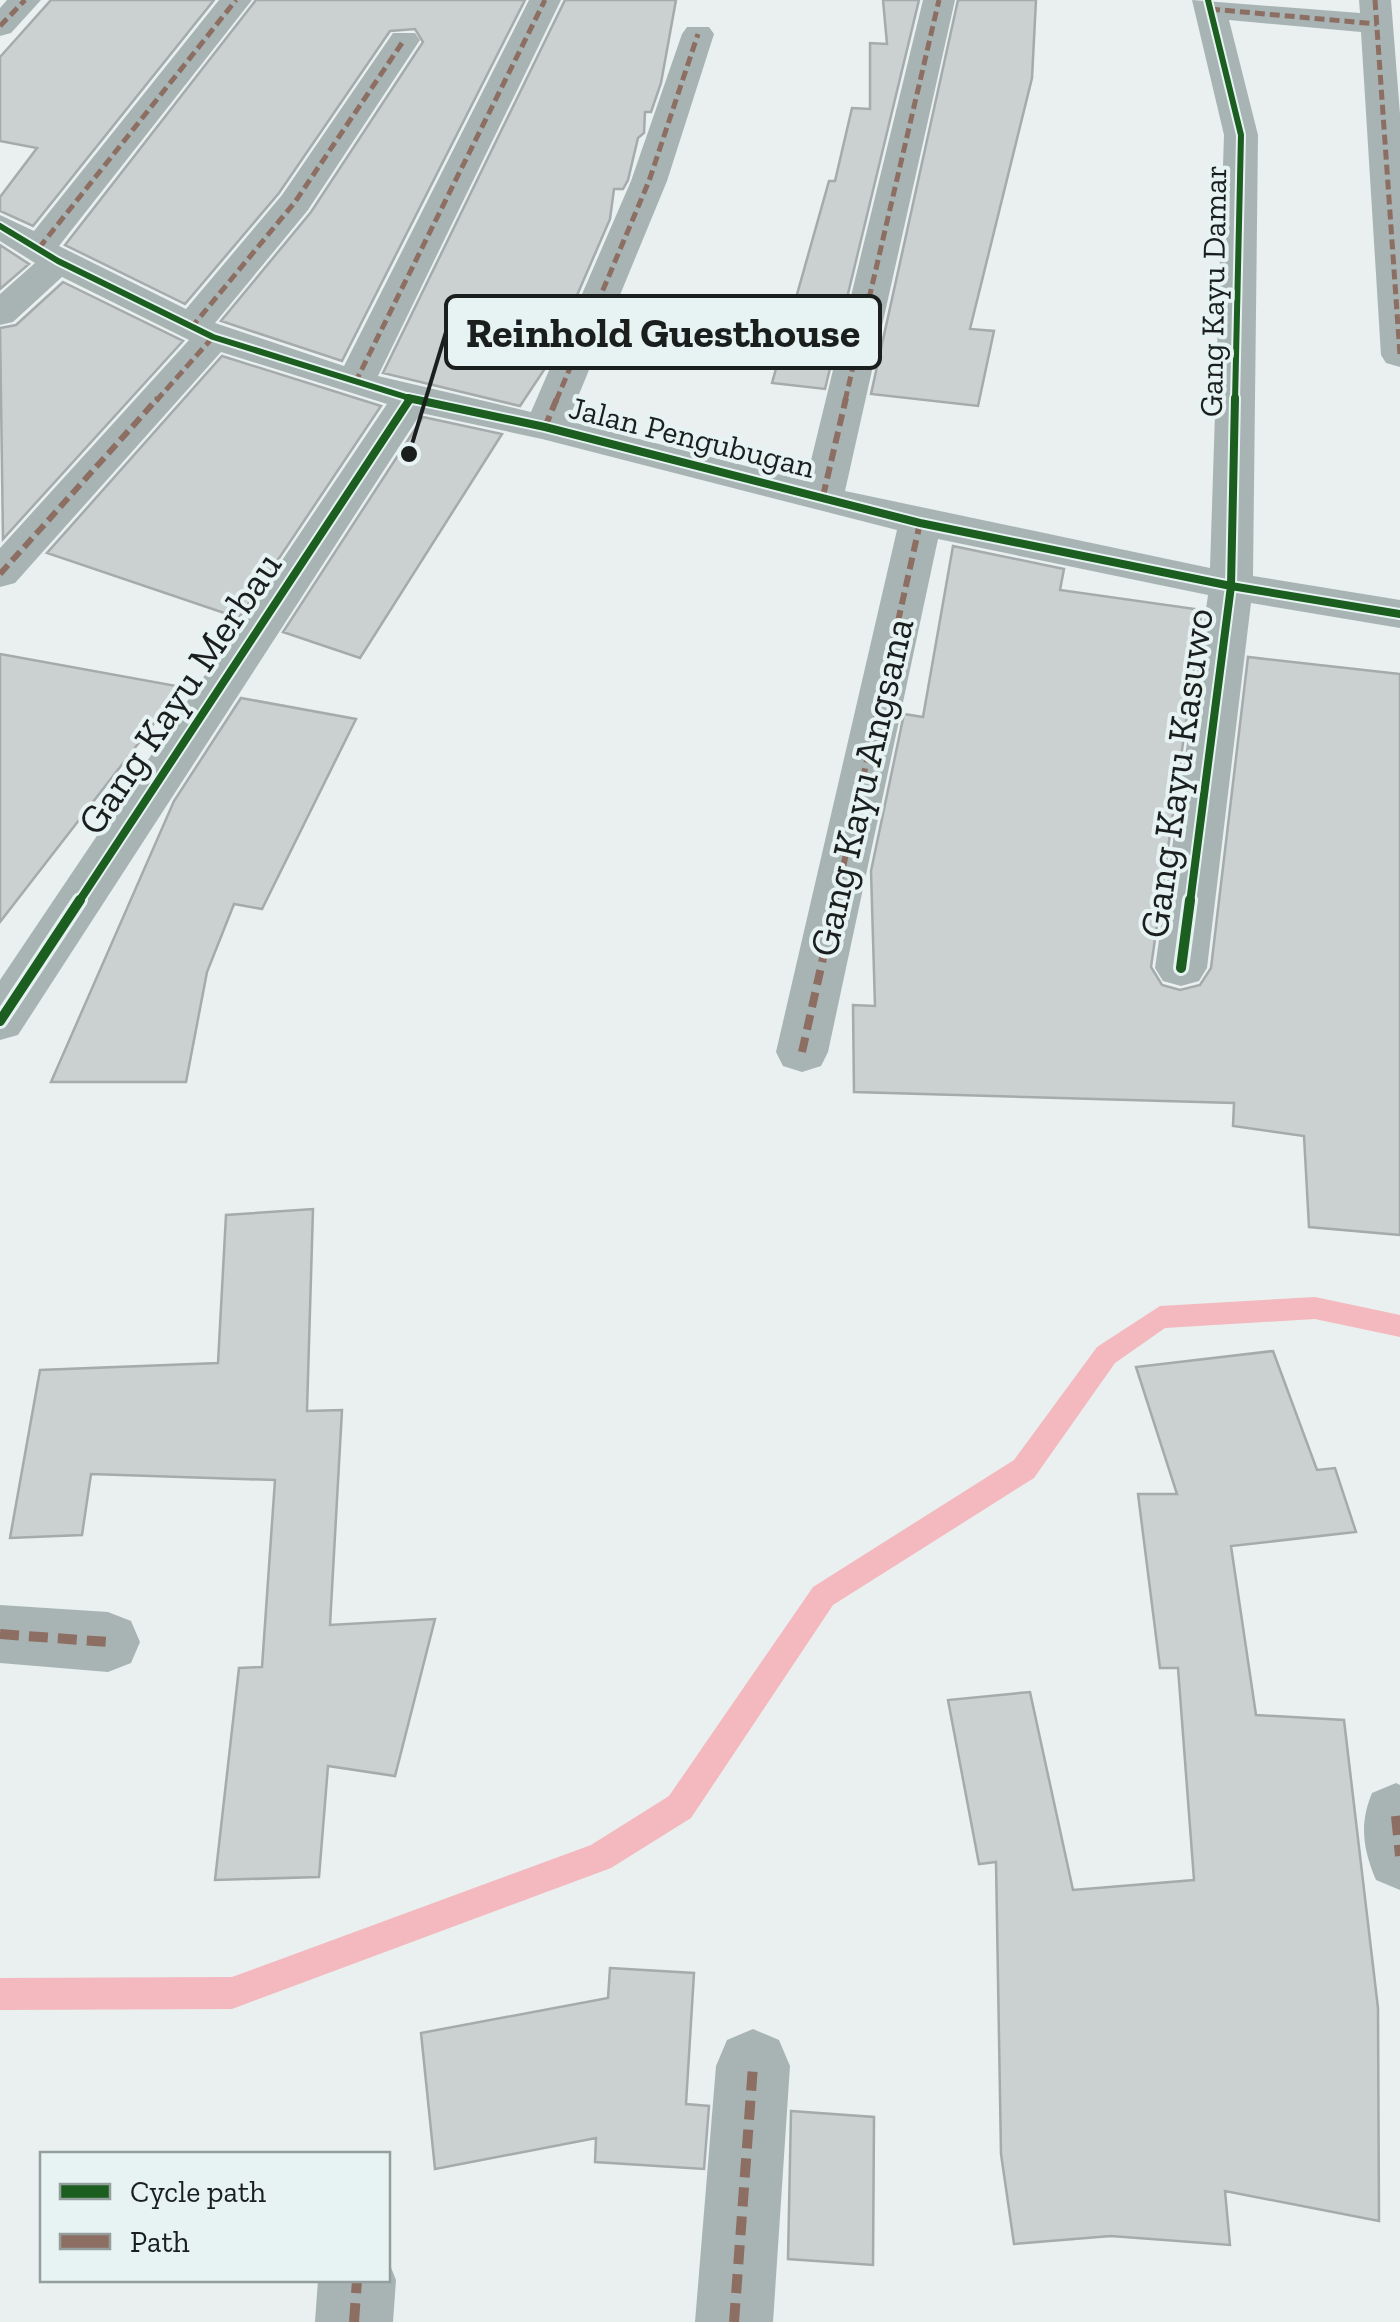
<svg xmlns="http://www.w3.org/2000/svg" width="1400" height="2322" font-family="'Zilla Slab',serif">
  <style>
    .lines { fill: none; stroke-linecap: round; stroke-linejoin: round }
    .stream { fill: #f4b8bf; fill-rule: evenodd }
    .building { fill: #cbd0d0; stroke: #a5aaaa; stroke-width: 2.5 }
    .street { fill: #a8b4b4; fill-rule: evenodd }
    .quiet-far3 { stroke: #8d6e63; stroke-width: 5; stroke-dasharray: 10 5; stroke-linecap: butt }
    .quiet-far2 { stroke: #8d6e63; stroke-width: 6; stroke-dasharray: 12 6; stroke-linecap: butt }
    .quiet-far1 { stroke: #8d6e63; stroke-width: 8; stroke-dasharray: 15 8; stroke-linecap: butt }
    .quiet { stroke: #8d6e63; stroke-width: 10; stroke-dasharray: 19 10; stroke-linecap: butt }
    .cycleway-far2-casing { stroke: #e6f3f2; stroke-width: 10 }
    .cycleway-far1-casing { stroke: #e6f3f2; stroke-width: 12 }
    .cycleway-casing { stroke: #e6f3f2; stroke-width: 16 }
    .cycleway-far2 { stroke: #1b5e20; stroke-width: 6 }
    .cycleway-far1 { stroke: #1b5e20; stroke-width: 8 }
    .cycleway { stroke: #1b5e20; stroke-width: 10 }
    .labels { text-anchor: middle; dominant-baseline: central; stroke-width: 8; stroke-linejoin: round; paint-order: stroke }
    .far-street-label { font-size: 32px; fill: #1a1f1e; stroke: #e6f3f2 }
    .street-label { font-size: 40px; fill: #1a1f1e; stroke: #e6f3f2 }
    .leader { fill: none; stroke: #1a1f1e; stroke-width: 4 }
    .callout-dot { fill: #1a1f1e; stroke: #e6f3f2; stroke-width: 4 }
    .callout { fill: #e6f3f2; stroke: #1a1f1e; stroke-width: 4 }
    .callout-label { font-size: 42px; text-anchor: middle; font-weight: bold; fill: #1a1f1e }
  </style>
  <rect width="100%" height="100%" fill="#e9f0ef"/>
  <g class="lines">
    <path class="stream" d="M1315,1297L1400,1315V1337L1315,1319L1165,1328L1115,1363L1034,1478L833,1605L691,1818L611,1868L232,2009L0,2010V1978L232,1977L591,1845L669,1796L813,1587L1014,1460L1097,1347L1160,1306Z"/>
  </g>
  <path class="building" d="M51,0H214L33,226L0,211V197L37,148L0,141V57Z
    M256,0H525L342,361L221,321L311,212L423,42L415,29L390,31L279,193L185,304L65,245Z
    M565,0H676L661,83L651,112H645L644,133L638,138L628,180L623,189H614L610,219L546,367L520,406L383,373Z
    M883,0H919L825,389L772,383L829,181H835L852,108L870,109V43L887,44Z
    M958,0H1036L1032,78L970,329L994,331L978,406L871,394Z
    M0,245L29,264L0,289Z
    M63,282L183,341L3,539L0,328L16,325Z
    M222,356L381,406L239,618L47,553Z
    M423,417L502,434L360,658L283,632Z
    M953,546L1064,569L1060,590L1202,610L1151,967L1162,985L1180,990L1200,985L1211,968L1248,657L1400,674V1235L1309,1227L1304,1136L1233,1126L1234,1103L854,1092L853,1005L875,1006L871,871L904,714L923,717Z
    M0,654L182,687L0,922Z
    M241,698L356,719L262,909L234,904L207,972L186,1082H51L174,801Z
    M313,1209L307,1411L342,1410L330,1625L435,1619L395,1776L328,1766L319,1877L215,1880L239,1668L262,1667L275,1480L91,1474L82,1535L10,1538L40,1370L218,1363L226,1215Z
    M1273,1351L1317,1470L1335,1468L1356,1532L1231,1546L1256,1715L1344,1720L1378,2008L1379,2221L1225,2191L1230,2245L1111,2236L1014,2244L1001,2154L996,1862L979,1864L948,1700L1030,1692L1073,1890L1194,1880L1178,1668H1160L1138,1494H1177L1136,1367Z
    M610,1968L694,1973L686,2104L709,2106L704,2169L595,2162L596,2138L435,2169L421,2033L608,1998Z
    M791,2111L874,2117L873,2265L788,2259Z"/>
  <g class="lines">
    <path class="street" d="M7,0H41L11,33L0,36V8Z
      M219,0H252L59,246L186,309L282,195L393,33H415L420,40L308,210L215,323L344,366L529,0H561L378,376L531,412L631,181L682,34L687,27H709L714,34L667,181L568,421L806,481L923,0H955L845,491L1210,568L1224,135L1192,0L1360,13L1359,0H1391L1400,114V367L1386,363L1381,355L1361,32L1229,20L1258,135L1253,576L1400,600V628L1251,603L1207,968L1199,981L1181,986L1163,981L1155,968L1208,595L938,539L828,1052L821,1066L802,1072L783,1066L776,1052L897,530L542,439L421,413L18,1035L0,1040V980L387,404L221,352L15,583L0,587V548L189,340L62,277L13,322L0,325V294L35,263L0,241V215L34,231Z
      M0,1605L108,1612L131,1621L140,1642L131,1663L108,1672L0,1663Z
      M1396,1783L1400,1785V1890L1376,1880C1363,1849 1359,1824 1372,1793Z
      M753,2029L779,2040L790,2066L773,2322H695L716,2066L727,2040Z
      M388,2260L396,2280L393,2322H315L318,2280H388Z"/>
    <path class="quiet-far3" d="M1375,0L1400,355
      M1210,9L1377,24
      M0,26L25,0
      M39,248L236,0
      M191,328L295,202L404,40
      M355,383L545,0
      M156,401L213,337
      M556,401L649,181L698,34
      M845,401L939,0"/>
    <path class="quiet-far2" d="M545,427L557,398
      M823,496L846,398
      M0,574L158,398
      M835,903L920,523"/>
    <path class="quiet-far1" d="M802,1052L836,900"/>
    <path class="quiet" d="M0,1634L108,1642
      M1396,1816L1400,1856
      M354,2322L357,2280
      M734,2322L753,2066"/>
    <g class="cycleway-far2-casing">
      <path id="cycleway-far2" d="M1208,0L1241,135L1235,401
        M0,226L58,261L213,337L419,401"/>
    </g>
    <g class="cycleway-far1-casing">
      <path id="cycleway-far1" d="M408,398L545,427L920,523L1231,586L1400,614
        M78,903L410,399
        M1190,903L1231,586L1235,398"/>
    </g>
    <g class="cycleway-casing">
      <path id="cycleway" d="M1181,968L1190,900
        M0,1021L80,900"/>
    </g>
    <use href="#cycleway-far2" class="cycleway-far2"/>
    <use href="#cycleway-far1" class="cycleway-far1"/>
    <use href="#cycleway" class="cycleway"/>
  </g>
  <g class="labels">
    <g class="far-street-label">
      <text transform="translate(1213 291) rotate(-89)">Gang Kayu Damar</text>
      <text transform="translate(692 437) rotate(14)">Jalan Pengubugan</text>
    </g>
    <g class="street-label">
      <text transform="translate(179 693) rotate(-56)">Gang Kayu Merbau</text>
      <text transform="translate(1176 773) rotate(-82)">Gang Kayu Kasuwo</text>
      <text transform="translate(861 787) rotate(-77)">Gang Kayu Angsana</text>
    </g>
  </g>
  <path class="leader" d="M409 454L446 332"/>
  <circle class="callout-dot" cx="409" cy="454" r="10"/>
  <rect class="callout" x="446" y="296" width="434" height="72" rx="10"/>
  <g class="callout-label">
    <text x="663" y="347">Reinhold Guesthouse</text>
  </g>
  <rect x="40" y="2152" width="350" height="130" fill="#e6f3f2" stroke="#949e9d" stroke-width="2.5"/>
  <rect x="60" y="2184" width="50" height="15" fill="#1b5e20" stroke="#949e9d" stroke-width="2.5"/>
  <text x="130" y="2202" font-size="30" fill="#1a1f1e">Cycle path</text>
  <rect x="60" y="2234" width="50" height="15" fill="#8d6e63" stroke="#949e9d" stroke-width="2.5"/>
  <text x="130" y="2252" font-size="30" fill="#1a1f1e">Path</text>
</svg>
